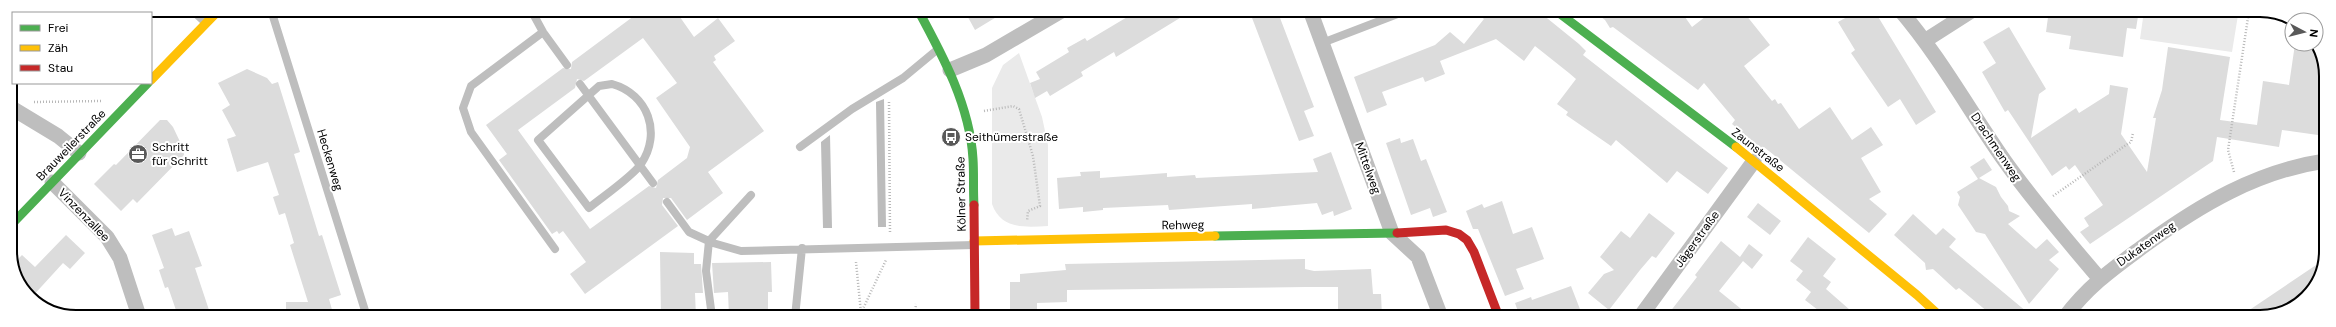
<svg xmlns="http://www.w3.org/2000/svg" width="2336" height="327" font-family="'DM Sans',sans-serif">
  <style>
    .green { fill: #eaeaea }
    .water { fill: #bcbcbc }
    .building { fill: #dcdcdc; fill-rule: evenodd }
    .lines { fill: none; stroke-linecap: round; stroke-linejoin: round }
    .path { stroke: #b8b8b8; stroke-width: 2.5; stroke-dasharray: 1 2; stroke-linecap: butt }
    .lane { stroke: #bebebe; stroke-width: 8 }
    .street { stroke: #bebebe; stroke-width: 15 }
    .fast { stroke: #4caf50; stroke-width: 9 }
    .slow { stroke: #ffc107; stroke-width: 9 }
    .jam { stroke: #c62828; stroke-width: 9 }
    .labels { text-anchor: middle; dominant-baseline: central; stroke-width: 4; stroke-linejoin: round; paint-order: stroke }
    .poi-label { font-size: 12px; fill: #000; stroke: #fff; text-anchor: start }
    .street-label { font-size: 12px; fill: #000; stroke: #fff }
    .rim { fill: none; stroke: #000; stroke-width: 2 }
  </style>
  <rect width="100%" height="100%" fill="#fff"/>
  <path class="green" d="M2144,11H2210L2238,15L2232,52L2140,39Z
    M1019,53L1042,117L1048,145V226C1026,227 1001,230 992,204V88L1003,65Z"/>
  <path class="water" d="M884,99L886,227H878L876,102Z
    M830,135L832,228H823L821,142Z"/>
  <path class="building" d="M642,10H675L694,37L718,18L735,41L714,56L716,60L713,62L764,131L708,172L723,193L687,220L671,198H663L662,205L678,226L585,294L570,274L586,262L563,231L559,234L557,231L552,234L547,227L499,160L507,154L486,125L563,68L571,69L572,62ZM643,38L677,83L656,98L690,147L687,158L658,180L656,188L649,186L590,229L518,130L575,88L577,79L584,81Z
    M964,10H1008L975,30Z
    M1139,10H1193L1116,57L1114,52L1081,72L1083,76L1050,96L1047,91L1035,98L1030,83L1040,79L1036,72L1069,52L1067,48L1085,38L1087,41Z
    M1249,10H1277L1314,107L1304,111L1314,136L1299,141Z
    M1473,10H1537L1579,44L1586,51L1583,55L1728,168L1708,194L1677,171L1667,183L1616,140L1611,146L1566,115L1568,112L1557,104L1576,79L1569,73L1535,46L1524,61L1496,39L1440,61L1445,74L1425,82L1423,77L1382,92L1387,105L1367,113L1354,77L1435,45L1450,32L1464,44L1484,19Z
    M1592,10H1680L1692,27L1714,10H1742L1770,45L1744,66L1772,101L1775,99L1778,104L1781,103L1799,129L1830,107L1852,140L1871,127L1883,145L1861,158L1881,192L1869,199L1887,214L1869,233L1764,147L1762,149L1732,124L1735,120L1704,83L1698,90L1613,27L1610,28L1605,20Z
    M1843,10H1874L1936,112L1916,125L1900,99L1888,107L1851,53L1855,50L1838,22L1847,17Z
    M2049,10H2139L2136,29L2127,28L2123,57L2069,49L2071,36L2046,32Z
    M2009,27L2046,89L2039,94L2031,138L2076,108L2079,113L2109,94L2110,85L2128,88L2121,134L2147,172L2156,118H2153L2162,90L2168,47L2230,57L2220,120L2257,125L2263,81L2289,85L2295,44H2314L2323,60L2319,90L2325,92L2318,135L2282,130L2279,147L2217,137L2213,161L2090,244L2080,232L2089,226L2084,218L2103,205L2075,165L2069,170L2066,166L2052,176L2008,110L2005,112L1982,72L1996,63L1983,42Z
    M247,69L267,78L272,84L278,82L300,152L294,154L319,236L322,235L341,295L329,299L334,317H286V302H308L290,245L294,243L285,213L279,215L273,197L279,195L268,162L237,172L227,139L236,136L222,110L230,105L218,83Z
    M160,120H167L173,127L183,148L184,155L137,203L133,199L121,211L94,184L114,164L116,165Z
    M1400,138L1401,143L1413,139L1421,161L1426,159L1447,212L1433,217L1430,208L1411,215L1386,143Z
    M1331,152L1352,209L1334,216L1333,211L1322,215L1317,203L1252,209V204L1169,210L1168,205L1103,208V210L1083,212V207L1059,209L1057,178L1081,176L1080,172L1100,171V178L1167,173V177L1195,175L1196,178L1318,172L1313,159Z
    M1984,158L1992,170L1979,178L1996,187L2001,197L2008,206L2009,211L2020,216L2008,224L2036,249L2047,239L2059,252L2049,260L2059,269L2029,304L1985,234L1976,232L1958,205L1960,197L1957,192L1978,179L1970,167Z
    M1502,201L1513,234L1532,227L1544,259L1516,269L1524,289L1505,296L1478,229H1473L1466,211L1482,204L1484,208Z
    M1758,203L1781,221L1770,235L1747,217Z
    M1649,213L1675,233L1656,258L1652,256L1640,270L1609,310L1588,293L1604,274L1614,270L1600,257L1621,231L1630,238Z
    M1913,214L1936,235L1943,228L1956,239L1949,247L2033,317H1994L1959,288L1956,290L1933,269L1926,270L1925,263L1894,235Z
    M172,228L175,236L189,231L202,266L195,268L211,316H178L168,287L165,288L159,270L164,268L152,235Z
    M66,235L85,253L70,269L63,263L31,298L12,265L22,255L35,267Z
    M1808,237L1836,259L1823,276L1831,282L1826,289L1858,317H1827L1805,300L1811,292L1796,280L1803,271L1790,261Z
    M1721,241L1740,257L1749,244L1763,255L1752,269L1743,261L1719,291L1751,317H1666L1697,277L1695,275Z
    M660,252L694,253V264H701L703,293H695L696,317H661Z
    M1305,259V269L1314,271L1371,269L1373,294H1381L1382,317H1348V312H1338V287H1306L1067,290V302L1037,303V317H1010V282H1020V274L1066,270L1065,264Z
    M2325,259L2304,301L2261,317H2239Z
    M771,262L772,292H768V317H729L728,292L714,293L712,263Z
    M1571,286L1583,317H1520L1515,303L1531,297L1532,300Z"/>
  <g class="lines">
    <path class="path" d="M34,102L101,101
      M889,102L890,233
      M984,111L1013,106L1019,109L1033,156L1040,206L1028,211L1027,221
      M2234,172L2228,150L2249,11
      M2053,196L2126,145L2131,142L2133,133
      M856,262L861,313
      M861,313L886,260
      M915,313L916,304
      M809,314L956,312"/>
    <path class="lane" d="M192,10L206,23
      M271,10L367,317
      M531,10L543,32L567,65
      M543,32L471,86L463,108L471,132L555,249
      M1322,43L1408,10
      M580,84L653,183
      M612,84C648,94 662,133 641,164C633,176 601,198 589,208L538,140L599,86Z
      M800,147L852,109L903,78L938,49
      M667,202L689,232L713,243L741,251L974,245
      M712,317L706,271L709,241L751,195
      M795,317L802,248"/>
    <path class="street" d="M1310,10L1392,233L1418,257L1441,317
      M1900,10C1940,57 1969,110 2004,160C2033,201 2066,239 2099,278
      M1926,40L1973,10
      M950,70L986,55L1063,10
      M10,107L58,136L79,153
      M52,182L107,237L120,258L139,316
      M1640,317L1754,161
      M2065,317C2089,285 2114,268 2145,245C2200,205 2257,171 2325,161"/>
    <path class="fast" d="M918,10C943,56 970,106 973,159C974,174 973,189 974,205
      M1555,10L1736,147
      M12,224L148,83
      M1215,236L1397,233"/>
    <path class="slow" d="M151,80L219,10
      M1736,147L1917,295L1941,317
      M974,241L1215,236"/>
    <path class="jam" d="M974,205L975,317
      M1397,233L1446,230L1459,234L1467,240L1474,252L1499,317"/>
  </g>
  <defs>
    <g id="bus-disc" transform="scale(1)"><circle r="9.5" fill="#595959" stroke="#fff"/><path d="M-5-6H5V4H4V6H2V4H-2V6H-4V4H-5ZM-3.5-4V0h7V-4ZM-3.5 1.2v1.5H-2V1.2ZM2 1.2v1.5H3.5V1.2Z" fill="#fff"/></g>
    <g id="office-disc" transform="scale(1)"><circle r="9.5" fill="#595959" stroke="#fff"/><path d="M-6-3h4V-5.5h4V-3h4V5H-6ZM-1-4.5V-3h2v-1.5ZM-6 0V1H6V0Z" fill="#fff"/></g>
  </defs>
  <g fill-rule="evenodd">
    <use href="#bus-disc" x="951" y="137"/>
    <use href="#office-disc" x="138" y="154"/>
  </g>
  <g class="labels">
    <g class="poi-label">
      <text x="965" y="137">Seithümerstraße</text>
      <text x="152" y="147">Schritt<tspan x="152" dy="14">für Schritt</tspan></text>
    </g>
    <g class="street-label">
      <text transform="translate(71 145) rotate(-46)">Brauweilerstraße</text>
      <text transform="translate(1996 147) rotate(56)">Drachmenweg</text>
      <text transform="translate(1758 150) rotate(38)">Zaunstraße</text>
      <text transform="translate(330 160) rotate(73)">Heckenweg</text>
      <text transform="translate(1368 168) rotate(70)">Mittelweg</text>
      <text transform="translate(961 194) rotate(-91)">Kölner Straße</text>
      <text transform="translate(84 215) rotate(46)">Vinzenzallee</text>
      <text transform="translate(1183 225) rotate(-1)">Rehweg</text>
      <text transform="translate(1697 239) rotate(-54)">Jägerstraße</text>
      <text transform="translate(2146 244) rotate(-35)">Dukatenweg</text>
    </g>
  </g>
  <path d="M0 0H2336V327H0ZM76 17H2260A59 59 0 0 1 2319 76V251A59 59 0 0 1 2260 310H76A59 59 0 0 1 17 251V76A59 59 0 0 1 76 17Z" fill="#fff" fill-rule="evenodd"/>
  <path class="rim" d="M76 17H2260A59 59 0 0 1 2319 76V251A59 59 0 0 1 2260 310H76A59 59 0 0 1 17 251V76A59 59 0 0 1 76 17Z"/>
  <rect x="12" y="12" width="140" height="72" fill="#ffffff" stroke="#999999"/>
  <rect x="20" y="25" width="20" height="6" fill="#4caf50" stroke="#999999"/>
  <text x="48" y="32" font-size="12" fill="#000000">Frei</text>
  <rect x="20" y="45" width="20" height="6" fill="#ffc107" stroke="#999999"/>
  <text x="48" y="52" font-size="12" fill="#000000">Zäh</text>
  <rect x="20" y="65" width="20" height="6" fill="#c62828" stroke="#999999"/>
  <text x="48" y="72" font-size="12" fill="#000000">Stau</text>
  <g transform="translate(2304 32) rotate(97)"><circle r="19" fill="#ffffff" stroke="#999999"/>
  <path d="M0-3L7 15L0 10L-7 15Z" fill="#595959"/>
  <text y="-6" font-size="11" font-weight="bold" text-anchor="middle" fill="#000000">N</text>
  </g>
</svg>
